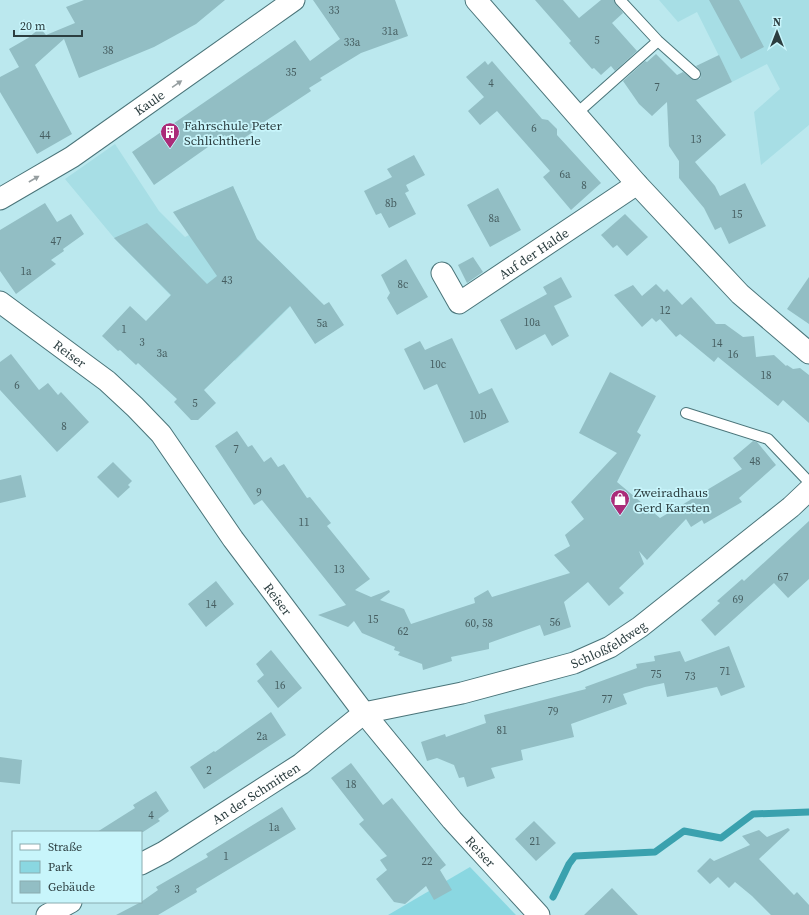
<svg xmlns="http://www.w3.org/2000/svg" width="809" height="915" font-family="'Source Serif 4',serif">
  <style>
    .built { fill: #a7dee5 }
    .green { fill: #8ad7e1 }
    .lines { fill: none; stroke-linecap: round; stroke-linejoin: round }
    .stream { stroke: #3aa1ae; stroke-width: 7 }
    .building { fill: #92bec4 }
    .service-casing { stroke: #4a7479; stroke-width: 12 }
    .minor-casing { stroke: #4a7479; stroke-width: 23 }
    .service { stroke: #fff; stroke-width: 10 }
    .minor { stroke: #fff; stroke-width: 21 }
    .oneway { fill: #969ea0 }
    .labels { text-anchor: middle; dominant-baseline: central; stroke-width: 3.5; stroke-linejoin: round; paint-order: stroke }
    .number-label { font-size: 11px; fill: #465e61 }
    .street-label { font-size: 13px; fill: #2c3e40; stroke: #c8f5fb }
    .poi-label { font-size: 13px; fill: #2c3e40; stroke: #c8f5fb; text-anchor: start }
  </style>
  <rect width="100%" height="100%" fill="#bbe8ee"/>
  <path class="built" d="M659,0H809V125L761,165L754,112L780,89L767,64L732,82L697,12L678,22Z
    M115,144L159,211L185,237L191,234L180,209L233,186L263,253L268,250L308,289L235,361L115,239L65,179Z"/>
  <path class="green" d="M470,867L516,915H388Z"/>
  <g class="lines">
    <path class="stream" d="M553,897L569,864L575,856L655,852L684,831L721,838L753,814L809,812"/>
  </g>
  <path class="building" d="M84,0H225L196,24L154,47L79,78L64,39L35,65L72,134L37,154L0,92V77L19,67L9,49L28,38L40,28L46,35L75,23L66,7Z
    M313,0H395L408,36L361,53L320,78L322,80L309,88L311,91L255,128L256,130L232,146L225,135L154,185L132,152L295,40L310,61L340,39Z
    M535,0H563L579,18L601,0H614L623,13L612,23L637,51L615,71L611,66L601,75L594,68L592,69L569,43L571,41Z
    M709,0H739L764,47L741,59Z
    M656,54L677,75L683,72L694,80L700,79L701,75V72L696,66L719,55L732,82L696,100L726,135L695,162L715,186L720,196L745,183L766,226L729,244L721,227L715,230L704,208L679,178V161L669,146L667,102L652,116L639,104L623,81L645,61L647,62Z
    M485,61L488,65L492,61L542,119L548,120L557,129V135L601,183L571,210L543,177L550,171L497,111L480,125L468,111L484,97L466,77Z
    M414,155L425,175L406,185L409,191L405,193L416,214L389,228L381,213L376,215L364,191L392,177L387,169Z
    M233,186L257,239L324,305L329,302L344,325L315,344L290,306L204,390L216,403L198,420H191L174,402L177,399L138,363L136,365L120,350L118,351L102,336L130,306L146,321L171,295L114,238L147,223L207,284L217,276L173,212Z
    M498,188L521,230L490,247L467,205Z
    M45,203L57,222L71,214L84,234L63,249L64,251L51,260L56,264L16,294L0,271V230Z
    M625,214L648,237L627,256L617,245L613,248L601,235Z
    M473,257L483,272L467,283L458,265Z
    M406,259L428,297L397,315L387,298L390,293L381,275Z
    M561,277L572,297L554,306L569,336L552,346L545,334L516,350L500,320L547,294L543,287Z
    M809,277V324L787,309Z
    M656,284L664,292L667,289L682,305L691,297L716,324H725L743,337L754,336L756,357L774,355L786,366L787,365L793,369L800,368L809,375V423L783,400L778,406L718,357L714,362L680,334L676,337L660,319L656,322L652,318L642,327L614,295L633,285L642,296Z
    M452,338L479,394L492,388L509,422L464,443L437,384L424,390L404,349L420,341L425,350Z
    M11,354L39,390L48,383L58,395L61,392L89,422L57,452L0,390V362Z
    M610,372L656,396L637,432L641,435L617,482L660,518L742,469L733,458L753,441L757,442L776,465L739,498L742,502L704,524L702,520L691,527L686,519L647,560L639,551L644,564L619,588L624,593L609,606L588,582L564,602L571,627L544,636L540,625L489,643V649L451,657L452,661L423,670L422,664L398,655L400,652L394,650L395,647L362,633L354,621L348,627L318,615L346,605L262,500L254,505L215,446L237,431L248,447L252,445L264,462L271,457L278,467L284,464L307,498L310,497L331,523L327,526L370,579L355,590L371,597L389,590L390,592L380,600L404,609L411,624L475,603L474,598L488,590L492,597L570,573L554,555L570,546L565,535L584,519L571,502L617,453L579,433Z
    M113,462L132,481L128,485L130,487L118,498L97,477Z
    M21,475L26,497L0,503V480Z
    M809,521V579L788,598L774,583L715,636L701,620L720,603L717,601L742,579L744,581Z
    M216,581L234,604L206,627L188,604Z
    M729,646L745,687L721,696L717,687L667,697L664,683L645,687L623,694L627,704L571,724L574,737L521,750L523,760L491,768L495,778L467,787L464,777L459,778L454,765L437,758L427,761L421,742L445,734L446,737L486,723L484,715L586,689L585,687L637,668L636,664L655,661L654,656L680,651L685,662Z
    M271,650L302,688L278,708L257,681L264,675L256,664Z
    M271,712L286,735L204,789L190,767L214,751L215,752Z
    M0,757L22,760L20,784L0,782Z
    M351,763L383,805L392,798L446,865L440,870L452,890L434,900L426,886L405,904L394,902L376,879L387,870L380,860L387,856L359,824L364,820L331,778Z
    M156,791L169,811L158,819L160,821L143,832H97L135,808L133,805Z
    M282,807L296,829L196,889L197,892L158,915H116L141,902L158,890L156,887L208,857L206,854Z
    M534,821L556,843L536,861L515,839Z
    M788,828L790,830L759,859L794,895L797,892L809,905V915H771L752,896L735,882L729,888L718,877L710,884L697,871L710,858L714,861L750,845L742,836L759,830L767,837Z
    M612,888L638,915H584Z"/>
  <g class="lines">
    <g class="service-casing">
      <path id="service" d="M620,0L658,41L695,74
        M576,114L658,41
        M686,413L768,439L809,482"/>
    </g>
    <g class="minor-casing">
      <g id="minor">
        <path d="M476,0L637,184L740,294L809,353"/>
        <path id="s1" d="M0,199L72,157L294,0"/>
        <path id="s2" d="M442,273L459,303L637,184"/>
        <path id="s3" d="M0,302L107,381L135,407L161,434L233,539L364,713L452,820L539,915"/>
        <path id="s4" d="M141,864L164,852L301,764L364,713L462,693L574,663L610,647L640,627L791,507L809,490"/>
        <path d="M47,915L71,902"/>
      </g>
    </g>
    <use href="#service" class="service"/>
    <use href="#minor" class="minor"/>
  </g>
  <defs><path id="oneway-solid" d="M-6-.8H1V-3.2L6.5 0L1 3.2V.8H-6Z"/></defs>
  <g class="oneway">
    <use href="#oneway-solid" transform="translate(177 84) rotate(-35)"/>
    <use href="#oneway-solid" transform="translate(34 179) rotate(-30)"/>
  </g>
  <defs>
    <g id="building-pin" transform="scale(1)"><path d="M0 17L-7.5 6A9.5 9.5 0 1 1 7.5 6Z" fill="#ab2b78" stroke="#c8f5fb"/><path d="M-4-6H4V6H1V3H-1V6H-4ZM-2.5-4.3h1.7v1.8h-1.7ZM.8-4.3h1.7v1.8H.8ZM-2.5-1h1.7V.8h-1.7ZM.8-1h1.7V.8H.8Z" fill="#fff"/></g>
    <g id="shop-pin" transform="scale(1)"><path d="M0 17L-7.5 6A9.5 9.5 0 1 1 7.5 6Z" fill="#ab2b78" stroke="#c8f5fb"/><path d="M-5-2.5h2.3a2.7 3.5 0 0 1 5.4 0H5L5.5 6h-11ZM-1.5-2.5h3a1.5 2.3 0 0 0-3 0Z" fill="#fff"/></g>
  </defs>
  <g fill-rule="evenodd">
    <use href="#building-pin" x="170" y="132"/>
    <use href="#shop-pin" x="620" y="499"/>
  </g>
  <g class="labels">
    <g class="number-label">
      <text x="334" y="10">33</text>
      <text x="390" y="31">31a</text>
      <text x="597" y="40">5</text>
      <text x="352" y="42">33a</text>
      <text x="108" y="50">38</text>
      <text x="291" y="72">35</text>
      <text x="491" y="83">4</text>
      <text x="657" y="87">7</text>
      <text x="534" y="128">6</text>
      <text x="45" y="135">44</text>
      <text x="696" y="139">13</text>
      <text x="565" y="174">6a</text>
      <text x="584" y="185">8</text>
      <text x="391" y="203">8b</text>
      <text x="737" y="214">15</text>
      <text x="494" y="218">8a</text>
      <text x="56" y="241">47</text>
      <text x="26" y="271">1a</text>
      <text x="227" y="280">43</text>
      <text x="403" y="284">8c</text>
      <text x="665" y="310">12</text>
      <text x="532" y="322">10a</text>
      <text x="322" y="323">5a</text>
      <text x="124" y="329">1</text>
      <text x="142" y="342">3</text>
      <text x="717" y="343">14</text>
      <text x="162" y="353">3a</text>
      <text x="733" y="354">16</text>
      <text x="438" y="364">10c</text>
      <text x="766" y="375">18</text>
      <text x="17" y="385">6</text>
      <text x="195" y="403">5</text>
      <text x="478" y="415">10b</text>
      <text x="64" y="426">8</text>
      <text x="236" y="449">7</text>
      <text x="755" y="461">48</text>
      <text x="259" y="492">9</text>
      <text x="304" y="522">11</text>
      <text x="339" y="569">13</text>
      <text x="783" y="577">67</text>
      <text x="738" y="599">69</text>
      <text x="211" y="604">14</text>
      <text x="373" y="619">15</text>
      <text x="555" y="622">56</text>
      <text x="479" y="623">60, 58</text>
      <text x="403" y="631">62</text>
      <text x="725" y="671">71</text>
      <text x="656" y="674">75</text>
      <text x="690" y="676">73</text>
      <text x="280" y="685">16</text>
      <text x="607" y="699">77</text>
      <text x="553" y="711">79</text>
      <text x="502" y="730">81</text>
      <text x="262" y="736">2a</text>
      <text x="209" y="770">2</text>
      <text x="351" y="784">18</text>
      <text x="151" y="815">4</text>
      <text x="274" y="827">1a</text>
      <text x="535" y="841">21</text>
      <text x="226" y="856">1</text>
      <text x="427" y="861">22</text>
      <text x="177" y="889">3</text>
    </g>
    <g class="street-label">
      <text stroke="none"><textPath href="#s1" startOffset="178">Kaule</textPath></text>
      <text stroke="none"><textPath href="#s2" startOffset="124">Auf der Halde</textPath></text>
      <text stroke="none"><textPath href="#s3" startOffset="87">Reiser</textPath></text>
      <text stroke="none"><textPath href="#s3" startOffset="411">Reiser</textPath></text>
      <text stroke="none"><textPath href="#s4" startOffset="525">Schloßfeldweg</textPath></text>
      <text stroke="none"><textPath href="#s4" startOffset="135">An der Schmitten</textPath></text>
      <text stroke="none"><textPath href="#s3" startOffset="735">Reiser</textPath></text>
    </g>
    <g class="poi-label">
      <text x="184" y="125">Fahrschule Peter<tspan x="184" dy="15">Schlichtherle</tspan></text>
      <text x="634" y="492">Zweiradhaus<tspan x="634" dy="15">Gerd Karsten</tspan></text>
    </g>
  </g>
  <rect x="12" y="831" width="130" height="72" fill="#c8f5fb" stroke="#8aacb0"/>
  <rect x="20" y="844" width="20" height="6" fill="#ffffff" stroke="#8aacb0"/>
  <text x="48" y="851" font-size="12" fill="#2c3e40">Straße</text>
  <rect x="20" y="861" width="20" height="12" fill="#8ad7e1" stroke="#8aacb0"/>
  <text x="48" y="871" font-size="12" fill="#2c3e40">Park</text>
  <rect x="20" y="881" width="20" height="12" fill="#92bec4" stroke="#8aacb0"/>
  <text x="48" y="891" font-size="12" fill="#2c3e40">Gebäude</text>
  <g transform="translate(777 32)" stroke="#c8f5fb" stroke-width="3" paint-order="stroke">
  <path d="M0-3L7 15L0 10L-7 15Z" fill="#2c3e40"/>
  <text y="-6" font-size="11" font-weight="bold" text-anchor="middle" fill="#2c3e40">N</text>
  </g>
  <path d="M14 30v6h68v-6" fill="none" stroke="#2c3e40" stroke-width="2"/>
  <text x="20" y="30" font-size="12" fill="#2c3e40" stroke="#c8f5fb" stroke-width="3" paint-order="stroke">20 m</text>
</svg>
